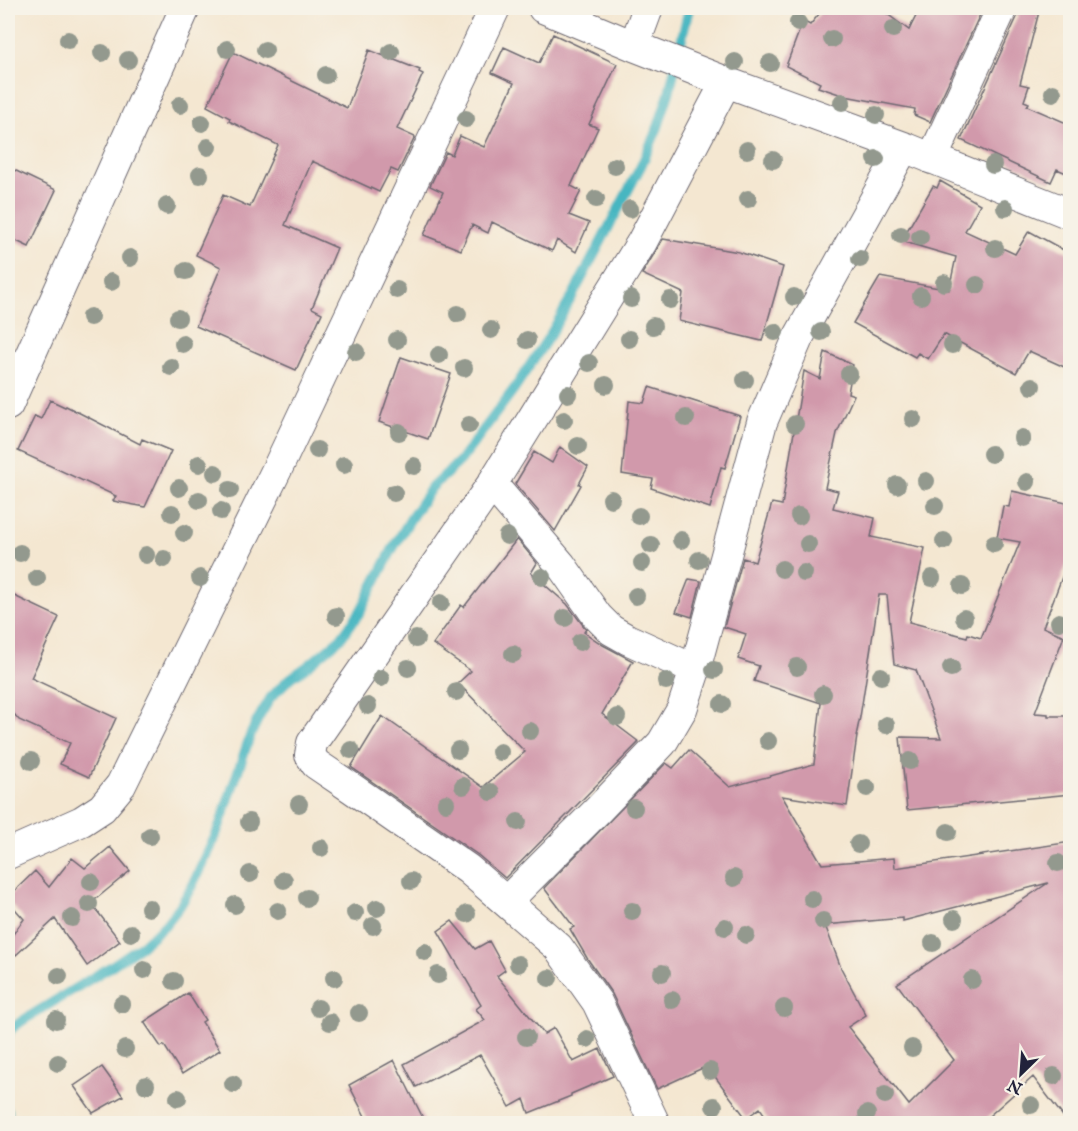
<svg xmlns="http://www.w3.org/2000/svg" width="1078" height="1131" font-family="'IM FELL English',serif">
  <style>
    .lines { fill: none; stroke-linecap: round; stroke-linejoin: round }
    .stream { stroke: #47b6c1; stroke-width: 10 }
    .building { fill: #d199ab; fill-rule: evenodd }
    .minor-casing { stroke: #6c6770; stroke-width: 32 }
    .minor { stroke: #fff; stroke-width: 30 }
    .tree { fill: #93998e }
  </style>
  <rect width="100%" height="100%" fill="#f7f3e8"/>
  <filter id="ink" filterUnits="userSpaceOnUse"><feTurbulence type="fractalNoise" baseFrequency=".0167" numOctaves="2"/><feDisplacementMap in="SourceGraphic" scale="12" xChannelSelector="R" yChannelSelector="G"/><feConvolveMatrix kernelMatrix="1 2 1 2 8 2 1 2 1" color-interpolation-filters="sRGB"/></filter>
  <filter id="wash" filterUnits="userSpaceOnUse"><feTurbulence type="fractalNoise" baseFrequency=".008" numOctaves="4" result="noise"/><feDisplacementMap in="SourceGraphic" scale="24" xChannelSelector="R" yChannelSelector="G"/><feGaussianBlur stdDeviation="1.35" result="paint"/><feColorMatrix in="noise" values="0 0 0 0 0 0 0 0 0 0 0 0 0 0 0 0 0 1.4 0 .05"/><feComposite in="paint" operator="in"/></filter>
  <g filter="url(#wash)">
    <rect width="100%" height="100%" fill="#f4e7d1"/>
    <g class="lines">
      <path class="stream" d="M8,1037L10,1030L22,1021L110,967L142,945L165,925L180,906L192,886L218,830L250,736L258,719L271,697L288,680L309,665L341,638L360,612L392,550L411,518L432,487L461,460L514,389L550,335L573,295L641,166L658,127L669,93L689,8
        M8,1111V1114"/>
    </g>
    <g id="blocks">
      <path class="building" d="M824,8H879L909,30L920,8H983L930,122L914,115L915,109L845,96L818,87L820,83L786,66L803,21L810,25Z
        M1019,8H1040L1020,84L1029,86L1024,101L1029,103L1027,106L1071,125V175L1057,169L1051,182L961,140L1018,15Z
        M553,34L617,64L589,124L598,128L571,186L581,191L569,215L589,223L576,252L557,240L552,251L492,222L488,233L472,225L461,250L424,235L443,192L430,186L446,152L452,155L460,136L484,147L514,83L492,73L504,47L539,63Z
        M369,50L420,70L419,72L423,74L397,129L415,137L398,172L391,169L379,192L312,161L285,225L337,248L312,308L322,313L296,370L196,326L221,267L196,255L223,195L250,207L278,145L229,121L230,118L207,106L233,52L347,108Z
        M8,167L56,190L29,247L8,237Z
        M940,181L980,204L965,231L1015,254L1029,231L1071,254V370L1029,351L1016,373L944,334L928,359L918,353L915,357L853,323L880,277L949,290L956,257L901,241L933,186L937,188Z
        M663,239L739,252L783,267L762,341L679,321L683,293L642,274Z
        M825,352L853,365L848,393L854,395L837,433L825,488L838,491L833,508L875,518L871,537L925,548L909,622L967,637L968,634L981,638L1020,542L997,538L1003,506L1009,507L1012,491L1071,504V550L1067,564L1043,627L1064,636L1035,713L1048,714V716H1071V794L907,810L900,737L941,738L916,670L894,664L887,595H879L860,717L856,736H857L847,806L782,796L822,864L894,858L895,868L1071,842V1124H1069L1033,1077L980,1124H771L760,1108L746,1118L707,1066L657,1089L612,994L587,958L570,929L574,927L544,888L666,763L673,768L689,750L730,787L814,764L821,703L754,681L759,666L738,659L746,634L724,627L743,558L755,562L772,503L782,505L804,371L820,379ZM1048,883L897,984L954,1060L909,1105L848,1027L866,1015L841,968L825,925L903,918V921Z
        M401,357L451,374L428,439L379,422Z
        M649,387L740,416L725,468L721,467L710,508L651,488L653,479L622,474L629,401L644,403Z
        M50,400L65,407L66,406L140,444L142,439L171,451L145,507L113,501L116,496L18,451L35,416L41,419Z
        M560,447L588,467L579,484L581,485L555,531L515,484L534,452L552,463Z
        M517,539L537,563L531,573L567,604L586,629L584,632L603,645L633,661L602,714L639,742L505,878L478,855L351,767L382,716L483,787L525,752L458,683L471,671L433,644L461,605L464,607Z
        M689,579L701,581L692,617L676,612Z
        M8,593L59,617L31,678L116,718L89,777L60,764L70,743L19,720L14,714L8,728Z
        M110,847L130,871L91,903L120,941L87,966L55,919L16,955L8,947V941L24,919L8,901V897L35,871L49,887L72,858L85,868Z
        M452,921L475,949L489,941L505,970L497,976L544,1034L554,1028L573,1062L600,1049L613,1076L571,1094V1096L529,1113L524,1099L510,1107L480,1055L416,1087L404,1064L485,1020L476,1009L481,1005L438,931Z
        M188,993L205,1020L202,1022L220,1050L182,1074L164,1045L161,1047L144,1022Z
        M394,1060L426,1124H369L349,1085Z
        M102,1067L123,1096L93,1113L74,1086Z"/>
    </g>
  </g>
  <g filter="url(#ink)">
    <use href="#blocks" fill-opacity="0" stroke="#6c6770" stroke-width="1.5"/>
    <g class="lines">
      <g class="minor-casing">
        <path id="minor" d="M543,8L634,46L726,82L904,147L1070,214
          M634,46L648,8
          M932,159L1002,8
          M8,405L185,8
          M492,484L561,565L597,616L611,630L627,639L695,670
          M8,854L82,821L102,808L121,785L279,465L495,8
          M506,902L598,810L662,743L682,709L695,670L762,422L798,338L904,147
          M655,1124L597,1002L558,947L468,869L353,789L316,764L310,755L312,743L492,484L642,242L726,82"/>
      </g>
      <use href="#minor" class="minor"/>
    </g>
    <g class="tree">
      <circle cx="798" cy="23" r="9"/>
      <circle cx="893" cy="29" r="9"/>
      <circle cx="832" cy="39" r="9"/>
      <circle cx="68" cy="40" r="9"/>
      <circle cx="227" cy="49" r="9"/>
      <circle cx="265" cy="50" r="9"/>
      <circle cx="391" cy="52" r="9"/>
      <circle cx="102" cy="53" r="9"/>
      <circle cx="128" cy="60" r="9"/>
      <circle cx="735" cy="62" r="9"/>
      <circle cx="770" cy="63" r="9"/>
      <circle cx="326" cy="75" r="9"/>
      <circle cx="1053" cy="93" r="9"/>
      <circle cx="842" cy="102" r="9"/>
      <circle cx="180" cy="105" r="9"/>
      <circle cx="876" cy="115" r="9"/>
      <circle cx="466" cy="119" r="9"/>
      <circle cx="202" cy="123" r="9"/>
      <circle cx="208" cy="147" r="9"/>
      <circle cx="747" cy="150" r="9"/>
      <circle cx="876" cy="159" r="9"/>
      <circle cx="773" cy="160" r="9"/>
      <circle cx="993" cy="165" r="9"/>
      <circle cx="615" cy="166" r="9"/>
      <circle cx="200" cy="175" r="9"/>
      <circle cx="596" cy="199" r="9"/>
      <circle cx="748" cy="199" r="9"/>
      <circle cx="167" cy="206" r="9"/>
      <circle cx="1005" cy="208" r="9"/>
      <circle cx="630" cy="209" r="9"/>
      <circle cx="901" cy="235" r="9"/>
      <circle cx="920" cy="237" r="9"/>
      <circle cx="995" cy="248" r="9"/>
      <circle cx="130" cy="258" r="9"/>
      <circle cx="860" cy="259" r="9"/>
      <circle cx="186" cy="271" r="9"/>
      <circle cx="111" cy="282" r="9"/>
      <circle cx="944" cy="283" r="9"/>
      <circle cx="977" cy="285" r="9"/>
      <circle cx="397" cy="290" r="9"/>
      <circle cx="921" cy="296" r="9"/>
      <circle cx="794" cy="297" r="9"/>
      <circle cx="631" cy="299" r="9"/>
      <circle cx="670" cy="300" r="9"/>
      <circle cx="458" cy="314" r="9"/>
      <circle cx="90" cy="317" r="9"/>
      <circle cx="178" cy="318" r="9"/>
      <circle cx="653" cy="326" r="9"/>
      <circle cx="491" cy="330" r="9"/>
      <circle cx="775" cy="332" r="9"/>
      <circle cx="821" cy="332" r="9"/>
      <circle cx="629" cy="339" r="9"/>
      <circle cx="397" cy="340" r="9"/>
      <circle cx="527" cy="340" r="9"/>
      <circle cx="183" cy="344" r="9"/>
      <circle cx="952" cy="345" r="9"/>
      <circle cx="356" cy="352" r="9"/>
      <circle cx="439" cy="355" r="9"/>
      <circle cx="589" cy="363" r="9"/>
      <circle cx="171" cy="367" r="9"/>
      <circle cx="464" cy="368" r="9"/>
      <circle cx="849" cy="374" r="9"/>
      <circle cx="745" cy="380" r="9"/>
      <circle cx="606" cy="385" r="9"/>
      <circle cx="1032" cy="386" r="9"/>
      <circle cx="568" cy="394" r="9"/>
      <circle cx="686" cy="418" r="9"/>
      <circle cx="913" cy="419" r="9"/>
      <circle cx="564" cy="420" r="9"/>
      <circle cx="795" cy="424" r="9"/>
      <circle cx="469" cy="425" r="9"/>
      <circle cx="399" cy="432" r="9"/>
      <circle cx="1022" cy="438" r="9"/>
      <circle cx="578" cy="446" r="9"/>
      <circle cx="317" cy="450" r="9"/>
      <circle cx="991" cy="454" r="9"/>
      <circle cx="199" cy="464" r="9"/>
      <circle cx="344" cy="465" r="9"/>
      <circle cx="414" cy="466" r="9"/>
      <circle cx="215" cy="473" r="9"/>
      <circle cx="926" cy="481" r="9"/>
      <circle cx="1027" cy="482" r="9"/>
      <circle cx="897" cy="485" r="9"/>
      <circle cx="179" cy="488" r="9"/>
      <circle cx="230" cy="490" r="9"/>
      <circle cx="394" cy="493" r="9"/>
      <circle cx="611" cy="499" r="9"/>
      <circle cx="199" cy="500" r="9"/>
      <circle cx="935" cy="506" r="9"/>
      <circle cx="221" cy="511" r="9"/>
      <circle cx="172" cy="513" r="9"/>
      <circle cx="639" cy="516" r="9"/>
      <circle cx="799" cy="516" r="9"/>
      <circle cx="184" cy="533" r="9"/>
      <circle cx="507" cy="536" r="9"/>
      <circle cx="681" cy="540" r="9"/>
      <circle cx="944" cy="541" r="9"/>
      <circle cx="808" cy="544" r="9"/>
      <circle cx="994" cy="544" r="9"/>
      <circle cx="651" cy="545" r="9"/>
      <circle cx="20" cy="553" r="9"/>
      <circle cx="146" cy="555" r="9"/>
      <circle cx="164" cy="559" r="9"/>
      <circle cx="699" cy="560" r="9"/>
      <circle cx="642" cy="563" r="9"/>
      <circle cx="782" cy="569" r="9"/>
      <circle cx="804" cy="573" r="9"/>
      <circle cx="542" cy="577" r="9"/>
      <circle cx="37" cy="578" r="9"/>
      <circle cx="200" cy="578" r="9"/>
      <circle cx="932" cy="578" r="9"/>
      <circle cx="962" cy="586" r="9"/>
      <circle cx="636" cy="596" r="9"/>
      <circle cx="441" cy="603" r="9"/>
      <circle cx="336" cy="616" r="9"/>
      <circle cx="565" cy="618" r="9"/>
      <circle cx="964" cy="618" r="9"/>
      <circle cx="1059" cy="622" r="9"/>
      <circle cx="416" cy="639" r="9"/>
      <circle cx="580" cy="642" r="9"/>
      <circle cx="513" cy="654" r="9"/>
      <circle cx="797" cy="667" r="9"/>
      <circle cx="408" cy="668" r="9"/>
      <circle cx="951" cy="668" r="9"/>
      <circle cx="714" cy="670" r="9"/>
      <circle cx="881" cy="676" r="9"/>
      <circle cx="381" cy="678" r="9"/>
      <circle cx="666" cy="681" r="9"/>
      <circle cx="456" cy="692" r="9"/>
      <circle cx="823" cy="694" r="9"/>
      <circle cx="722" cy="704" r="9"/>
      <circle cx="368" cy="706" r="9"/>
      <circle cx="617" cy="717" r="9"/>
      <circle cx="886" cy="725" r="9"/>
      <circle cx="530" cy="731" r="9"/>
      <circle cx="768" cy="741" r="9"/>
      <circle cx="351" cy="750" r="9"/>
      <circle cx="458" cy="750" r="9"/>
      <circle cx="500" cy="752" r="9"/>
      <circle cx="31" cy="761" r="9"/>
      <circle cx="910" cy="761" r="9"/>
      <circle cx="463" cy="786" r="9"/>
      <circle cx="867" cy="788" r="9"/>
      <circle cx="491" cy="792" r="9"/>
      <circle cx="446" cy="803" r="9"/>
      <circle cx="299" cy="804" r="9"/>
      <circle cx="634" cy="808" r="9"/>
      <circle cx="249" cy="822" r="9"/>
      <circle cx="518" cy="822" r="9"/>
      <circle cx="948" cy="832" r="9"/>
      <circle cx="150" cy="836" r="9"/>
      <circle cx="858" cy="844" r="9"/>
      <circle cx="321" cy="848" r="9"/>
      <circle cx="1058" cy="863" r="9"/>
      <circle cx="250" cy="874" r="9"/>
      <circle cx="734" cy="878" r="9"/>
      <circle cx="284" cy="880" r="9"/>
      <circle cx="411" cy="881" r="9"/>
      <circle cx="91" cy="882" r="9"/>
      <circle cx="307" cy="898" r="9"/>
      <circle cx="812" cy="899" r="9"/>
      <circle cx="89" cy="904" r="9"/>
      <circle cx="235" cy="905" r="9"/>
      <circle cx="149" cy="908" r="9"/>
      <circle cx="377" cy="908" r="9"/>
      <circle cx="278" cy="911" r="9"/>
      <circle cx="632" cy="911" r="9"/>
      <circle cx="355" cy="913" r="9"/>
      <circle cx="467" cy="914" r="9"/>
      <circle cx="72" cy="918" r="9"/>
      <circle cx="954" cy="919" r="9"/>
      <circle cx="823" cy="921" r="9"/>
      <circle cx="373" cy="926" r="9"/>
      <circle cx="725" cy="927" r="9"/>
      <circle cx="131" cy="933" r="9"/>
      <circle cx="746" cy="935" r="9"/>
      <circle cx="933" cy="943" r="9"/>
      <circle cx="425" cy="952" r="9"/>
      <circle cx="518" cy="964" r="9"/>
      <circle cx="144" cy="970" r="9"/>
      <circle cx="662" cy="973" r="9"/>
      <circle cx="438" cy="975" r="9"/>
      <circle cx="59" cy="976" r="9"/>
      <circle cx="334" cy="978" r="9"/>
      <circle cx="549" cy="978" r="9"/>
      <circle cx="972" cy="980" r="9"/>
      <circle cx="174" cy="981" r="9"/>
      <circle cx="672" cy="1000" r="9"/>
      <circle cx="122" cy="1004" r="9"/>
      <circle cx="318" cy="1008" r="9"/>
      <circle cx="784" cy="1008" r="9"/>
      <circle cx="359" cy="1013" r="9"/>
      <circle cx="56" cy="1020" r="9"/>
      <circle cx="330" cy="1022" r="9"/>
      <circle cx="526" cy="1037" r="9"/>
      <circle cx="587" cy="1039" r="9"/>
      <circle cx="912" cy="1048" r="9"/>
      <circle cx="125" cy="1049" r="9"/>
      <circle cx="58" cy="1063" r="9"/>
      <circle cx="710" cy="1071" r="9"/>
      <circle cx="1054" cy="1076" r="9"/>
      <circle cx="233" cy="1084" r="9"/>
      <circle cx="146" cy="1085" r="9"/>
      <circle cx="885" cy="1095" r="9"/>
      <circle cx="178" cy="1098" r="9"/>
      <circle cx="1031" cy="1105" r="9"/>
      <circle cx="714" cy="1106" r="9"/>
      <circle cx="867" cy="1114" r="9"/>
    </g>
  </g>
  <rect width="1078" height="1131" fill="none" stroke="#f7f3e8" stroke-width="30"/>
  <g transform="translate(1021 1074) rotate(205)" stroke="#f7f3e8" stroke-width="4.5" paint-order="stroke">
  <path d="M0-4.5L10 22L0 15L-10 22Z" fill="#22223b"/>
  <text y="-9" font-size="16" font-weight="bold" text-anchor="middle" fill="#22223b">N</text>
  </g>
</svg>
